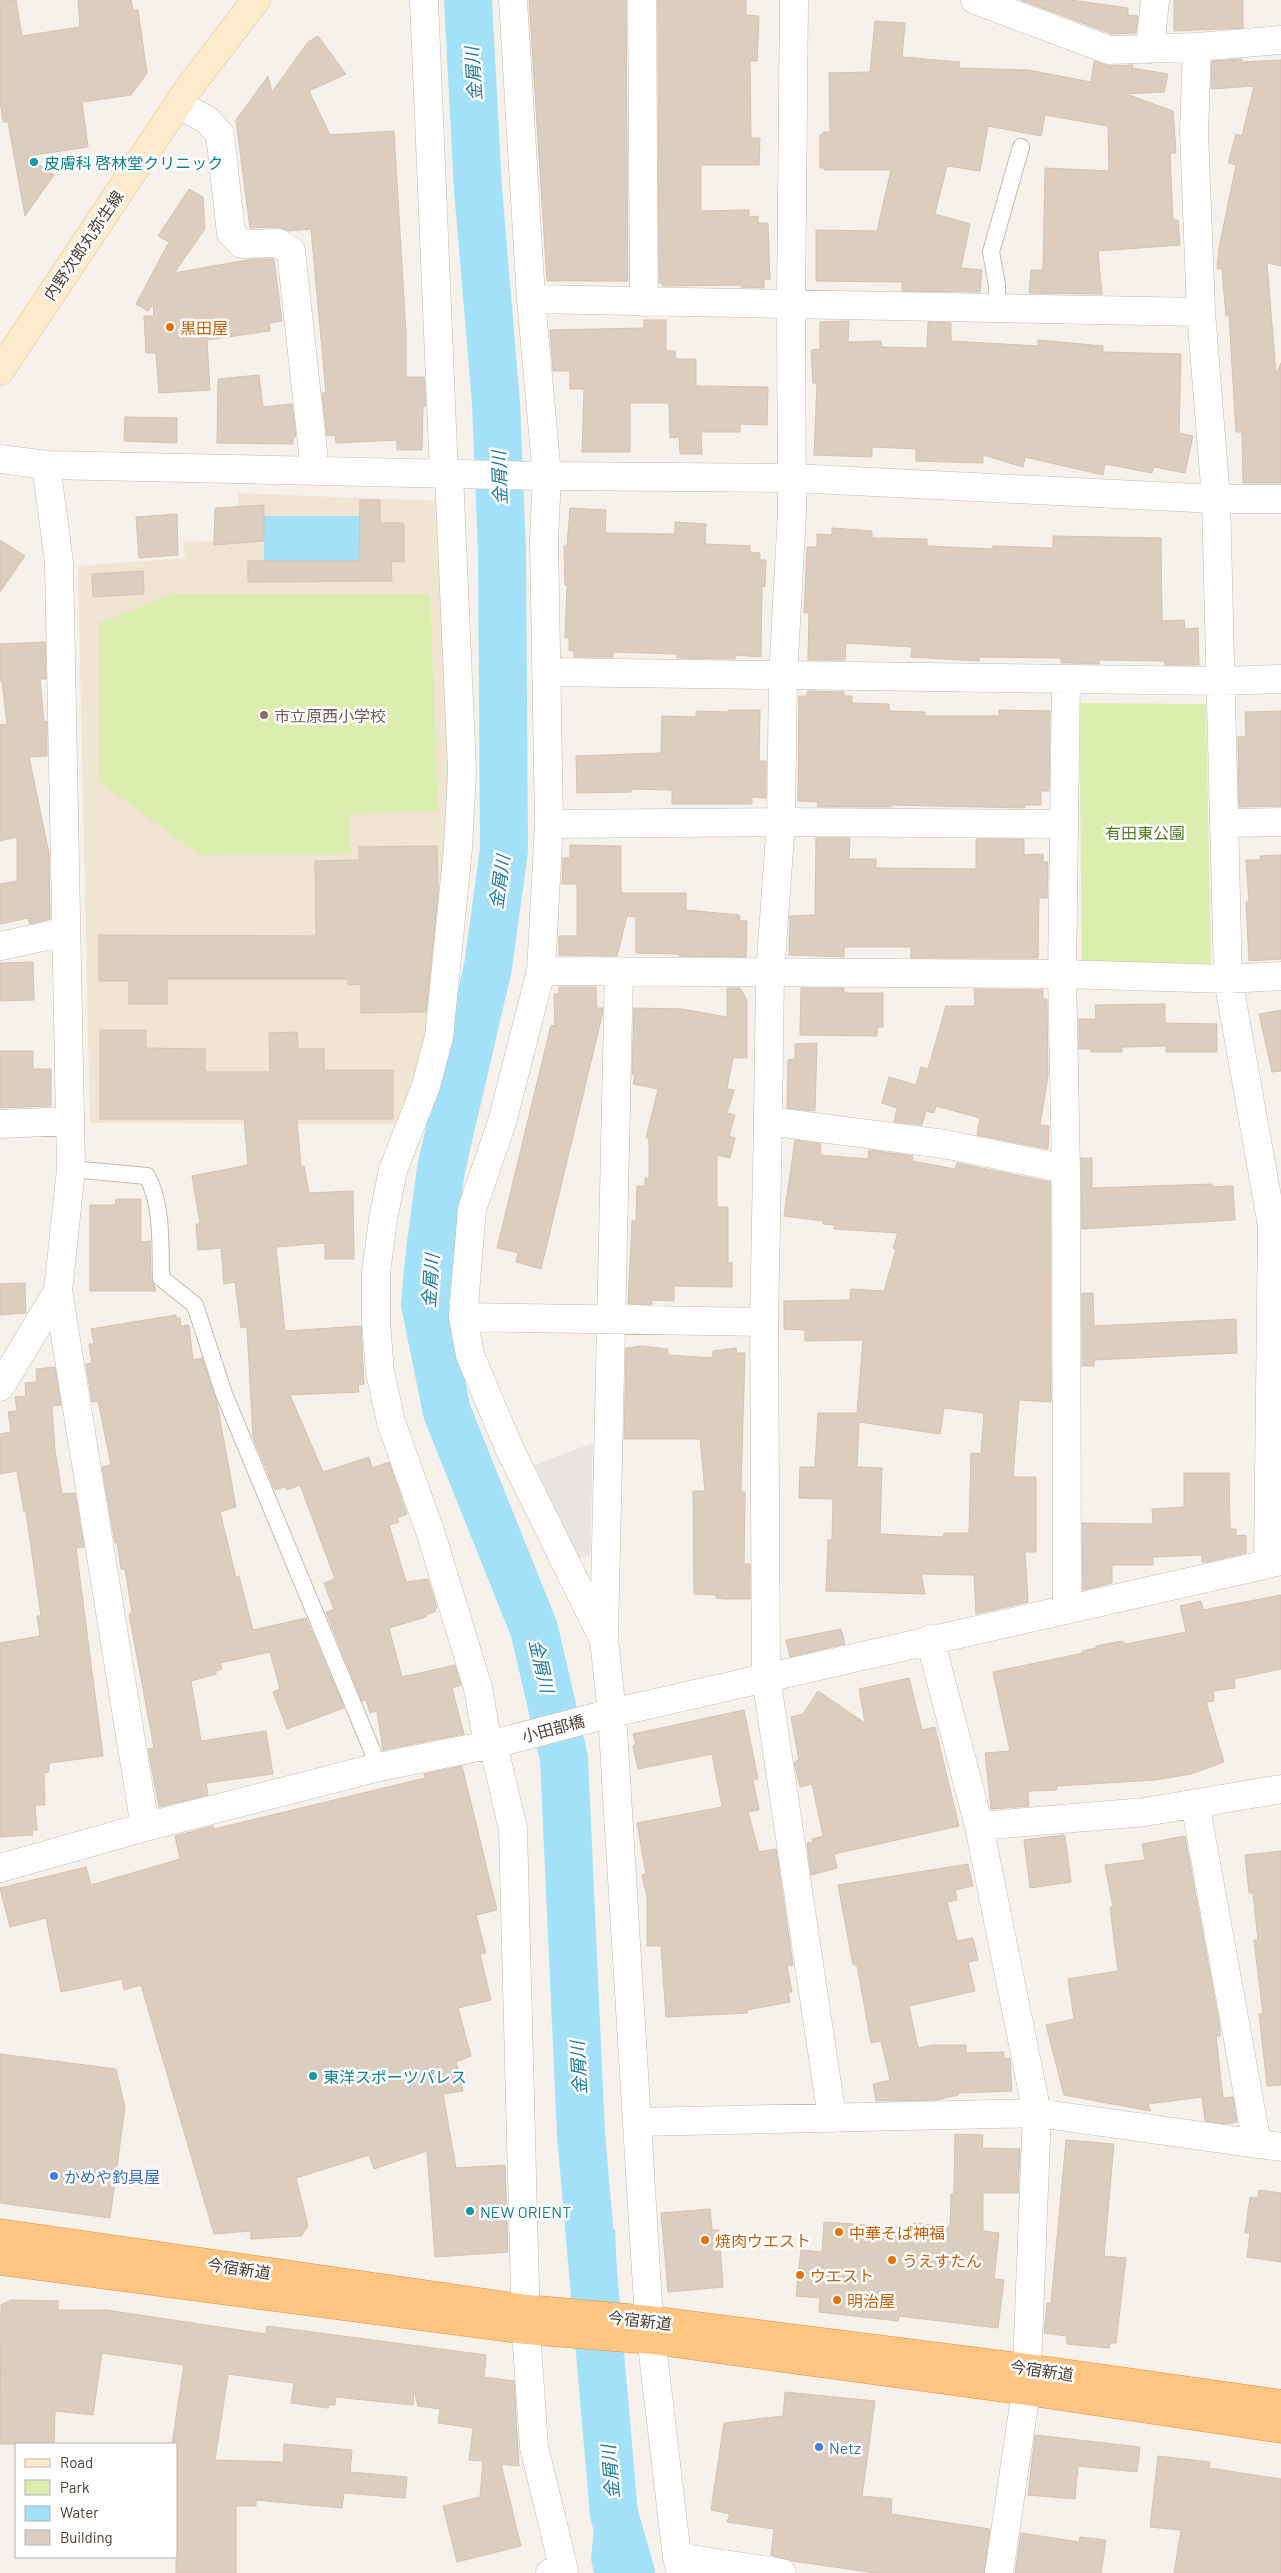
<svg xmlns="http://www.w3.org/2000/svg" width="1281" height="2573" font-family="Barlow,'Noto Sans JP',sans-serif">
  <style>
    .education { fill: #f0e4d3 }
    .green { fill: #dbeeaf }
    .parking { fill: #e7e4e1 }
    .water { fill: #a2e1f7 }
    .pier { fill: #f6f1ea }
    .lines { fill: none; stroke-linecap: round; stroke-linejoin: round }
    .river { stroke: #a2e1f7; stroke-width: 48 }
    .building { fill: #dccdc1; stroke: #d5c1b0; fill-rule: evenodd }
    .service-casing { stroke: #c6baae; stroke-width: 18 }
    .minor-casing { stroke: #c6baae; stroke-width: 29 }
    .tertiary-casing { stroke: #c6baae; stroke-width: 29 }
    .secondary-casing { stroke: #ddc198; stroke-width: 29 }
    .trunk-casing { stroke: #ec8a2e; stroke-width: 29 }
    .service { stroke: #fff; stroke-width: 16 }
    .minor { stroke: #fff; stroke-width: 28 }
    .tertiary { stroke: #fff; stroke-width: 28 }
    .secondary { stroke: #ffebcb; stroke-width: 28 }
    .trunk { stroke: #ffc683; stroke-width: 28 }
    .culture-dot { fill: #0f9aa8; stroke: #fff; stroke-width: 2 }
    .food-dot { fill: #e8710a; stroke: #fff; stroke-width: 2 }
    .education-dot { fill: #8d6e63; stroke: #fff; stroke-width: 2 }
    .shop-dot { fill: #3f7fe0; stroke: #fff; stroke-width: 2 }
    .labels { text-anchor: middle; dominant-baseline: central; stroke-width: 5; stroke-linejoin: round; paint-order: stroke }
    .culture-label { font-size: 16px; fill: #0d838f; stroke: #fff; text-anchor: start }
    .street-label { font-size: 16px; fill: #4b4037; stroke: #fff }
    .food-label { font-size: 16px; fill: #c56008; stroke: #fff; text-anchor: start }
    .education-label { font-size: 16px; fill: #785e54; stroke: #fff; text-anchor: start }
    .park-label { font-size: 16px; fill: #537e22; stroke: #fff }
    .shop-label { font-size: 16px; fill: #366cbe; stroke: #fff; text-anchor: start }
    .water-label { font-size: 18px; font-style: italic; fill: #207c9f; stroke: #fff }
  </style>
  <rect width="100%" height="100%" fill="#f6f1ea"/>
  <path class="education" d="M238,493L438,501L452,865L428,1064L398,1124L90,1123L78,566L185,558L183,542L238,540Z"/>
  <path class="green" d="M173,594H430L438,811L349,814L351,854L199,855L99,781V623Z
    M1079,703L1206,704L1211,964L1082,961Z"/>
  <path class="parking" d="M593,1443L590,1556L577,1559L535,1465Z"/>
  <path class="water" d="M264,516H360L359,561H264Z
    M587,2221L615,2230L622,2382L611,2495L621,2573H594L591,2559L609,2369Z"/>
  <path class="pier" d="M593,2280L620,2284L624,2370L607,2368Z"/>
  <g class="lines">
    <path class="river" d="M468,0L478,189L496,403L502,552L504,850L488,967L441,1169L430,1251L425,1304L447,1412L534,1629L564,1758L581,2134L614,2514L631,2573"/>
  </g>
  <path class="building" d="M0,0H16L22,36L80,27L78,0H131L133,10H138L147,73L131,95L82,102L88,147L27,156L54,175L25,216L8,122H3L0,100Z
    M529,0H626L628,281H547Z
    M658,0H746V15L759,16L757,61H750L751,138H760L759,165H701V211L749,210V217L758,216V223H768L770,280L764,279V288L741,287V285L663,286L659,282Z
    M1020,0H1071L1128,8V15L1138,16L1136,33L1112,34Z
    M1174,0H1243V28L1174,31Z
    M875,21L905,23L902,57L960,62L959,68L1028,70L1091,82L1094,61L1109,66L1133,65L1132,68L1168,74L1164,92L1126,94L1173,111L1176,153H1170L1173,220H1178L1180,245L1098,251L1102,294L1029,293L1031,270H1043L1045,168L1109,171L1108,126L1045,115L1041,136L988,126L980,171L947,166L935,214L970,224L961,268L982,270L980,292L902,291V282L816,281V230L877,231L891,170H824V168H820V135H823V132H830L829,73L870,72Z
    M318,36L346,74L309,91L330,135L394,131L406,333V377H424L426,406H423L422,450H397V440L336,443L335,435L327,436L322,393H326L311,229L289,231L278,227L250,228L236,120L268,76L272,92L308,42Z
    M1242,59V62L1281,60V266L1267,263L1276,374L1281,363V483H1243L1242,432H1236L1229,315L1226,316L1222,269H1217L1219,248L1236,165L1228,163L1236,134L1242,136L1254,86L1211,89L1212,61Z
    M189,189L203,197L205,229L174,273L253,259H274L282,321L269,323L270,331L207,340L210,390L159,393L156,353H146L144,316H154L153,304L148,311L136,304L169,242L158,236Z
    M644,320H666V351H675L676,359H696V386L768,387L767,425L740,424V432H701L702,454H680L679,437L670,438L669,403H630V452H582L584,389H570V371H553L550,330L644,328Z
    M849,321L848,342L881,341L882,347L927,348L928,322L951,323V341L1038,346V340L1103,346V352L1181,354L1179,433L1193,436L1185,473L1154,467L1152,473L1105,464L1103,475L1025,457L1023,467L983,455V463L916,461V449L872,447V457L814,455L817,383H813L811,350L820,349V322Z
    M259,375L263,407L292,404L296,437H293V444L217,443L218,379Z
    M125,417L177,418V443L124,441Z
    M360,500H380V523H404V562L391,561L392,581L248,582V561H359Z
    M264,505V541L214,545L215,508Z
    M570,508L606,510L605,533L675,534V522L706,524L705,544L750,546V552L760,553V560H766L765,587L762,586L761,657L735,655V659L677,658V654L613,652V657H574V651H569V638H565L567,585H565L564,546H567Z
    M177,514L178,555L139,558L136,517Z
    M832,528L872,531V538L927,539V546L993,549V546L1053,548V536L1161,538L1162,621L1184,620L1185,629L1198,628L1199,665H1165V661L1099,660V664L1074,663H1061V658L979,657V661L911,657L912,647L846,643L845,660H808L809,613H804L807,547H817V534L832,535Z
    M0,540L25,556L0,592Z
    M143,571L144,594L93,597L92,574Z
    M45,642L46,679H40L44,722L47,721V756L29,757L49,853L50,919L29,924V918L0,924V884L17,881V837L0,841V725L7,724L2,681H0V644Z
    M807,691L844,692V696H852V703L889,704V711L925,712V716H999V710L1050,711L1049,791H1041V805H1025V808L892,805L891,807H817L818,802L798,801L799,696H807Z
    M729,710H760L759,761H766V798L752,797V804H672V790L631,789V792L577,793L576,756L661,753L662,716L696,717V711L729,712Z
    M1281,711V806L1239,807L1238,737H1246L1245,712Z
    M816,838H850L849,859H876V868L976,869V839H1024V855L1043,854V862H1048L1047,898H1039L1038,958H911V947H844V957L789,955L790,916L815,915Z
    M570,845L621,846V893H686V910L739,915L740,921H747L746,957L679,956V954L636,953V917L627,916L617,956L559,955V936H577V884H562L563,858H570Z
    M437,846L438,895L426,1012L361,1013V984L348,985V979H167V1004H129V981H99V935L316,936L315,861L359,860V847Z
    M1281,855V959L1249,961L1246,902H1249L1246,860H1260V856Z
    M33,962L34,1000L0,1001V963Z
    M559,987H596L597,1008H603L602,1016L541,1269L516,1262L518,1253L497,1248L551,1025L555,1026L554,994H559Z
    M727,988H740L747,1000V1058H733L727,1089L734,1090L727,1113L735,1115L729,1136L735,1138L730,1158L717,1155V1207H728V1263H732V1287L674,1286V1301L652,1300V1305L628,1304L632,1221H636L637,1186H645V1178H649V1138H646L658,1089L633,1084L635,1075L632,1074L634,1008L682,1009L727,1017Z
    M801,988H844V993H883V1027H877V1036L800,1035Z
    M974,989L1043,990V999H1047L1048,1076L1040,1125L1049,1126L1048,1149L977,1135L980,1118L936,1106L934,1113L926,1111L922,1125L894,1122L897,1108L882,1103L889,1077L916,1085L921,1067L928,1069L946,1006H975Z
    M1165,1004V1023L1217,1024V1052H1166V1046L1122,1047V1052H1091V1049H1079V1019H1096L1095,1005Z
    M1281,1010V1071L1272,1072L1259,1014Z
    M100,1030H146V1048L205,1049V1072H270L269,1033L297,1032L298,1049H324V1070H393V1119H297L301,1167L304,1166L309,1193L353,1191L354,1259H325V1243L276,1247L285,1331L361,1326L364,1384L358,1385L359,1392L290,1395L323,1472L369,1457L372,1468L389,1462L407,1514L397,1518L399,1522L389,1525L406,1582L428,1579L437,1608L435,1609L436,1611L426,1615V1617L389,1628L402,1677L455,1665L461,1685L452,1688L464,1734L383,1750L377,1711L370,1713L366,1700L362,1701L326,1612L334,1610L324,1583L335,1579L300,1485L287,1490L285,1487L275,1490L253,1437L247,1327L241,1328L235,1282L224,1284L221,1248L198,1250L196,1224H200L192,1176L248,1165L244,1119H100Z
    M817,1043L815,1111L787,1108L788,1060L795,1059V1044Z
    M0,1051H33V1069H51V1106L0,1108Z
    M795,1140L821,1144L820,1155L868,1159L869,1150L913,1156L912,1161L955,1169L957,1163L1050,1182L1051,1402L1019,1400L1013,1477H1036V1552H1025L1028,1602L976,1614L974,1575L921,1574L925,1594L826,1591L828,1540H832L833,1499L799,1498L800,1467H815L818,1413H857L863,1340L805,1341V1330L784,1329V1301L850,1300L851,1289L884,1291L896,1249L893,1248L898,1233L834,1229L835,1225L823,1224V1221L784,1216ZM944,1408L984,1413L981,1454L971,1453L969,1533H944L943,1537L880,1534L882,1468L857,1467L859,1422L940,1434Z
    M1081,1158H1092V1188L1212,1184V1187L1233,1186L1235,1220L1082,1229Z
    M116,1199H141V1242L150,1241L151,1278L156,1291H90V1205H115Z
    M25,1283L26,1313L0,1315V1284Z
    M1082,1293H1093L1094,1326L1236,1319L1237,1353L1094,1360V1366H1082Z
    M176,1315V1318H180L181,1326L189,1325L193,1360L202,1358L217,1403L236,1507L220,1512L236,1577L239,1576L253,1630L306,1618L344,1708L287,1729L273,1692L280,1689L270,1652L220,1663L222,1669L216,1671V1674L191,1681L201,1741L266,1731L273,1774L206,1783L208,1795L159,1807L148,1749L154,1748L129,1614L132,1613L125,1569H121L117,1542L115,1543L102,1467L111,1465L98,1401L92,1402L86,1364L92,1363L89,1344H94L91,1329Z
    M641,1346L668,1349V1355L713,1358V1351L736,1348L737,1353H745L741,1487V1492H745L744,1564H750V1599H726L716,1598V1595L694,1594L693,1491H705L700,1439H624L626,1348Z
    M55,1367L61,1405L52,1406L55,1450L62,1494L75,1493L84,1547L76,1548L103,1756L49,1763V1772L44,1773L45,1805H35L37,1830H32L33,1835L0,1837V1643L40,1636L37,1616H41L26,1512H24L17,1471L0,1474V1434L11,1432L8,1412L17,1411L15,1397L26,1396L25,1383L37,1382L36,1369Z
    M1184,1473H1229L1230,1529H1236V1536L1246,1535V1553L1207,1562H1202V1555L1153,1557V1565H1112V1583L1083,1590L1082,1523L1153,1524L1152,1509L1184,1507Z
    M1281,1595V1669L1234,1679L1235,1688L1213,1691L1214,1701L1206,1702L1224,1762L1191,1774L1155,1780L1057,1786V1790L1028,1791L1029,1806L991,1809L985,1753L1010,1751L993,1672L1083,1653L1082,1651L1096,1648V1646L1122,1641L1126,1644L1186,1632L1180,1606L1201,1601L1203,1610Z
    M841,1629L845,1644L790,1657L786,1640Z
    M909,1678L922,1730L935,1727L959,1826L834,1854L837,1868L811,1875L807,1843L813,1842L812,1839L823,1836L812,1784L800,1787L794,1762L799,1760L791,1717L803,1714L818,1691L865,1723L859,1689Z
    M744,1710L758,1779L753,1780L759,1810L748,1812L759,1852L776,1849L793,1965L787,1966L792,1992H788L790,2002L747,2010V2013L666,2017L661,1946H647V1897L642,1875L646,1874L637,1823L722,1807L712,1754L638,1769L633,1746L636,1745L633,1734Z
    M462,1766L497,1910L476,1915L486,1953L480,1954L491,2000L458,2008L471,2056L456,2062L463,2091L443,2094L456,2168L505,2165L508,2252L435,2257L427,2151L374,2169L369,2155L296,2178L308,2226L301,2236L251,2239V2231L214,2234L141,1985L124,1990L122,1979L61,1992L46,1918L10,1927L0,1888L86,1867L91,1885L180,1859L175,1836L213,1826L214,1829L425,1778L424,1774Z
    M1063,1835L1065,1836L1071,1882L1030,1888L1024,1840Z
    M1185,1836L1220,2028V2036H1216L1223,2098L1233,2097L1237,2122L1226,2124L1205,2121L1202,2097L1148,2104L1150,2111L1064,2095L1046,2025L1074,2019L1068,1979L1118,1971L1110,1907H1113L1105,1865L1145,1860L1142,1844Z
    M1281,1851V2085L1267,2086L1259,2014H1263L1254,1940H1258L1253,1893H1249L1245,1855Z
    M968,1864L973,1886L955,1890L957,1900L947,1902L957,1941L973,1938L978,1960L968,1962L975,1991L909,2006L918,2048L933,2045H966V2053L1004,2052V2059L1010,2058L1012,2091L958,2093V2095L936,2100L876,2101L873,2084L890,2080L881,2041L871,2043L857,1965H853L838,1885Z
    M0,2054L116,2069L125,2107L110,2218L0,2203Z
    M955,2134L983,2135L982,2148L1020,2149L1018,2193H983V2231L999,2233L994,2279L1004,2280L998,2328L899,2316L898,2321L819,2312L820,2298L796,2296L801,2250L822,2252L824,2222L912,2228L913,2223L950,2227L951,2194H954Z
    M1066,2140L1114,2144L1104,2256L1126,2258L1116,2343H1110L1109,2348L1067,2344V2336L1044,2333L1047,2303H1051Z
    M1259,2190L1281,2193V2262L1247,2257L1250,2233H1245L1250,2197L1258,2198Z
    M710,2209L712,2230H719L723,2287L668,2292L661,2213Z
    M11,2300L58,2301V2310H106L266,2334L267,2326L486,2355L484,2377L514,2381L519,2466L501,2464L521,2546L457,2562L443,2506L480,2497L483,2461L469,2460L473,2428L438,2423L440,2409L418,2406L414,2390L413,2405L336,2397L335,2405H329L328,2408L291,2403L294,2383L228,2374L215,2460L283,2462L284,2444L352,2450L350,2472L407,2477L405,2498L344,2493L342,2508L256,2500V2506H236V2573H176V2444H172L184,2365L102,2353L93,2415L55,2411L54,2444H0L1,2305Z
    M785,2392L875,2401L862,2496L892,2499L891,2514L990,2529L984,2573H876L792,2561L771,2555L774,2529L727,2522L730,2514L711,2510L724,2423L783,2416Z
    M1035,2435L1140,2447L1137,2472L1078,2466L1075,2499L1028,2495Z
    M1158,2456L1210,2462L1209,2468L1281,2479V2573H1174L1181,2530L1150,2527Z
    M1021,2533L1079,2542L1080,2537L1106,2540L1101,2573H1015Z"/>
  <g class="lines">
    <g class="service-casing">
      <path id="service" d="M997,308V285L991,252L1021,147
        M71,1169L147,1176C163,1206 160,1245 161,1278L195,1305L224,1394L379,1767"/>
    </g>
    <g class="minor-casing">
      <path id="minor" d="M424,0L444,474
        M513,0L531,299L547,476L544,540L549,824L541,971
        M642,0L644,302
        M975,0L1109,50L1197,47L1281,40
        M1197,47L1194,132L1201,312L1216,499L1228,979L1272,1225L1268,1564
        M1150,49L1155,0
        M178,104L207,120L220,134L231,233L242,244L278,243L291,251L313,452L312,470
        M531,299L1201,312
        M791,305L794,0
        M449,474L462,771L458,848L439,1037L426,1086L393,1170L383,1219L376,1273V1322L380,1372L391,1422L431,1534L478,1688L488,1745
        M547,672L1222,681L1281,679
        M1066,679L1062,974L1066,1169L1067,1609
        M1225,823L1281,822
        M549,824L781,822L1064,824
        M0,946L65,932
        M768,1121L944,1144L1066,1169
        M0,1124L69,1121
        M58,1291L145,1827
        M463,1317L764,1322
        M0,1387L58,1291L71,1169L59,562L46,465
        M604,1636L619,972
        M930,1639L979,1826L1037,2113L1026,2391L999,2573
        M766,1677L832,2118
        M493,1744L513,1829L526,2330L534,2447L564,2570L550,2573
        M1195,1803L1257,2144
        M979,1826L1145,1812L1281,1789
        M0,1868L145,1827L379,1767L493,1744L612,1713L1281,1561
        M637,2122L1037,2113L1281,2147
        M677,2557L782,2573
        M681,2573L677,2557L649,2320L612,1713L604,1640L510,1450L470,1355L463,1317L472,1209L502,1122L541,971L1062,974L1228,979L1281,976"/>
    </g>
    <g class="tertiary-casing">
      <path id="tertiary" d="M0,459L46,465L547,476L793,478L1216,499H1281
        M766,1677L764,1322L768,1121L770,973L781,822L783,677L792,512L791,305"/>
    </g>
    <g class="secondary-casing">
      <path id="secondary" d="M0,371L188,89L256,0"/>
    </g>
    <g class="trunk-casing">
      <path id="trunk" d="M0,2233L527,2309L649,2320L1027,2368L1281,2404
        M0,2261L526,2330L652,2340L1026,2391L1281,2429"/>
    </g>
    <use href="#service" class="service"/>
    <use href="#minor" class="minor"/>
    <use href="#tertiary" class="tertiary"/>
    <use href="#secondary" class="secondary"/>
    <use href="#trunk" class="trunk"/>
  </g>
  <g class="culture-dot">
    <circle cx="34" cy="162" r="5"/>
    <circle cx="313" cy="2076" r="5"/>
    <circle cx="470" cy="2211" r="5"/>
  </g>
  <g class="food-dot">
    <circle cx="170" cy="327" r="5"/>
    <circle cx="839" cy="2232" r="5"/>
    <circle cx="705" cy="2240" r="5"/>
    <circle cx="892" cy="2260" r="5"/>
    <circle cx="800" cy="2275" r="5"/>
    <circle cx="837" cy="2300" r="5"/>
  </g>
  <circle class="education-dot" cx="264" cy="715" r="5"/>
  <g class="shop-dot">
    <circle cx="54" cy="2176" r="5"/>
    <circle cx="819" cy="2447" r="5"/>
  </g>
  <g class="labels">
    <g class="culture-label">
      <text x="44" y="162">皮膚科 啓林堂クリニック</text>
      <text x="323" y="2076">東洋スポーツパレス</text>
      <text x="480" y="2211">NEW ORIENT</text>
    </g>
    <g class="street-label">
      <text transform="translate(83 245) rotate(-56)">内野次郎丸弥生線</text>
      <text transform="translate(553 1728) rotate(-15)">小田部橋</text>
      <text transform="translate(239 2268) rotate(8)">今宿新道</text>
      <text transform="translate(640 2320) rotate(6)">今宿新道</text>
      <text transform="translate(1042 2370) rotate(8)">今宿新道</text>
    </g>
    <g class="food-label">
      <text x="180" y="327">黒田屋</text>
      <text x="849" y="2232">中華そば神福</text>
      <text x="715" y="2240">焼肉ウエスト</text>
      <text x="902" y="2260">うえすたん</text>
      <text x="810" y="2275">ウエスト</text>
      <text x="847" y="2300">明治屋</text>
    </g>
    <g class="education-label">
      <text x="274" y="715">市立原西小学校</text>
    </g>
    <g class="park-label">
      <text x="1145" y="832">有田東公園</text>
    </g>
    <g class="shop-label">
      <text x="64" y="2176">かめや釣具屋</text>
      <text x="829" y="2447">Netz</text>
    </g>
    <g class="water-label">
      <text transform="translate(473 74) rotate(-94)">金屑川</text>
      <text transform="translate(499 478) rotate(-92)">金屑川</text>
      <text transform="translate(499 882) rotate(-82)">金屑川</text>
      <text transform="translate(430 1281) rotate(-86)">金屑川</text>
      <text transform="translate(542 1666) rotate(77)">金屑川</text>
      <text transform="translate(578 2068) rotate(-93)">金屑川</text>
      <text transform="translate(610 2472) rotate(-95)">金屑川</text>
    </g>
  </g>
  <rect x="15" y="2443" width="162" height="115" fill="#ffffff" stroke="#b7b3af"/>
  <rect x="25" y="2459" width="25" height="8" fill="#ffebcb" stroke="#b7b3af"/>
  <text x="60" y="2468" font-size="15" fill="#4b4037">Road</text>
  <rect x="25" y="2480" width="25" height="15" fill="#dbeeaf" stroke="#b7b3af"/>
  <text x="60" y="2493" font-size="15" fill="#4b4037">Park</text>
  <rect x="25" y="2506" width="25" height="15" fill="#a2e1f7" stroke="#b7b3af"/>
  <text x="60" y="2518" font-size="15" fill="#4b4037">Water</text>
  <rect x="25" y="2530" width="25" height="15" fill="#dccdc1" stroke="#b7b3af"/>
  <text x="60" y="2543" font-size="15" fill="#4b4037">Building</text>
</svg>
